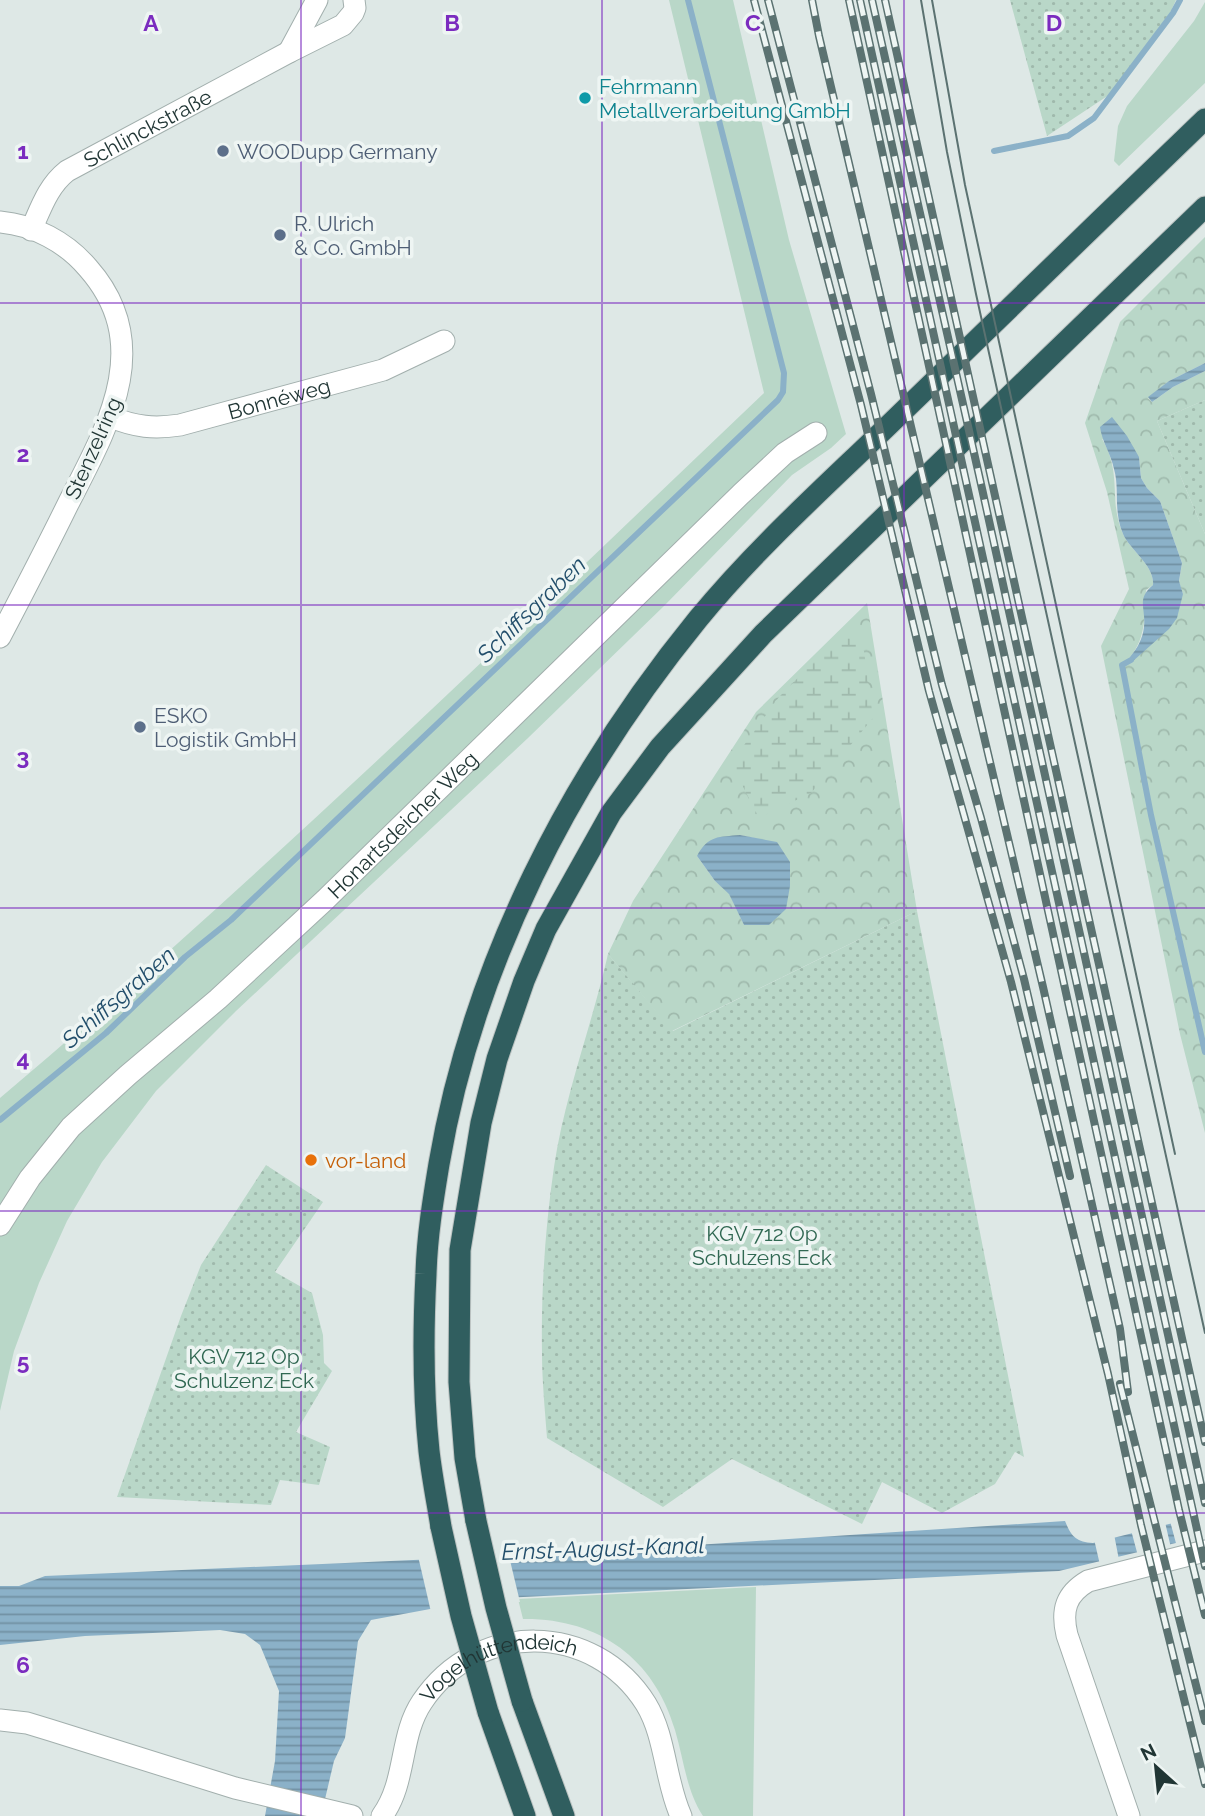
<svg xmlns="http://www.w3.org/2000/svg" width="1205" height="1816" font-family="Raleway,sans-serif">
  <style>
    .grass { fill: #b9d7c8 }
    .forest { fill: url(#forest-crowns); fill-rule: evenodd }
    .wetland { fill: url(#wetland-marsh) }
    .park { fill: url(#park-dots) }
    .water { fill: url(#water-rules) }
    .pier { fill: #dee8e6 }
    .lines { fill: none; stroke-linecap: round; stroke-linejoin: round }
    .stream { stroke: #8bb1c8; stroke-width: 6 }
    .minor-casing { stroke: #a2afad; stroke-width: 23 }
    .highway-casing { stroke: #bcc3c2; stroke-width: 23 }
    .minor { stroke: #fff; stroke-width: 21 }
    .highway { stroke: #305e5f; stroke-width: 21 }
    .tram { stroke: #5b7271; stroke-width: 2 }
    .rail-casing { stroke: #5b7271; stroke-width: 8 }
    .rail { stroke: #eef5f3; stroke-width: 5; stroke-dasharray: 16; stroke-linecap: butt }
    .highway-bridge-casing { stroke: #bcc3c2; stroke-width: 23; stroke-linecap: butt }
    .highway-bridge { stroke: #305e5f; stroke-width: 21 }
    .grid { fill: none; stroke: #7b2cbf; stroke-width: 2; stroke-opacity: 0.55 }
    .culture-dot { fill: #0f9aa8; stroke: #eef5f3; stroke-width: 2.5 }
    .service-dot { fill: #5c6f8a; stroke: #eef5f3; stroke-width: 2.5 }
    .food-dot { fill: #e8710a; stroke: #eef5f3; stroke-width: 2.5 }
    .labels { text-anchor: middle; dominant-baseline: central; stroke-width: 7; stroke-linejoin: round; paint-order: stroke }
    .culture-label { font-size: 21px; fill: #0d838f; stroke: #eef5f3; text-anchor: start }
    .street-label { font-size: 21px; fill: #213635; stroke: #eef5f3 }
    .service-label { font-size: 21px; fill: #4e5e75; stroke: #eef5f3; text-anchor: start }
    .food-label { font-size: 21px; fill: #c56008; stroke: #eef5f3; text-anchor: start }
    .park-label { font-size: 21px; fill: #306852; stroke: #eef5f3 }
    .water-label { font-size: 23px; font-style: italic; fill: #224e6b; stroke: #eef5f3 }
    .grid-label { font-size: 23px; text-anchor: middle; font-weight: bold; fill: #7b2cbf; stroke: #eef5f3; stroke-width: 7; stroke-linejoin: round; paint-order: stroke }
  </style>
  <defs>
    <pattern id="forest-crowns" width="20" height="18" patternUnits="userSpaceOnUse" patternTransform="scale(1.75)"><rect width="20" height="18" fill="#b9d7c8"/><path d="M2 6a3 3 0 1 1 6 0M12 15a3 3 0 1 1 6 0" fill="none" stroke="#9fb9ac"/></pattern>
    <pattern id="wetland-marsh" width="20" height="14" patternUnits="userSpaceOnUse" patternTransform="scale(1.75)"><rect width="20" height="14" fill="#b9d7c8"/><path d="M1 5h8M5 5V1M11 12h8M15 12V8" fill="none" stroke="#9fb9ac"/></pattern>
    <pattern id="park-dots" width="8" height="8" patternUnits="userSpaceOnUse" patternTransform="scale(1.75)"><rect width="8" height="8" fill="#b9d7c8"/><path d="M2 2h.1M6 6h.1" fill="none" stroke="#9fb9ac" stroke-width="1.8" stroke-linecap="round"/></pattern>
    <pattern id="water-rules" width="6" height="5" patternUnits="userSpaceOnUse" patternTransform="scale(1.75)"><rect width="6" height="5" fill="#8bb1c8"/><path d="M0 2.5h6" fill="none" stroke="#7191a3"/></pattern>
  </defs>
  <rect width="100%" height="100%" fill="#dee8e6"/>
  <path class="grass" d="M669,0H733L789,240L846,434L831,448L792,475L665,605L528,738L236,1011L156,1091L102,1162L67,1221L39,1283L14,1351L0,1411V1098C265,874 513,632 764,393Z
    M1205,2V83L1119,166L1114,161L1118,126L1127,106L1194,21Z
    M756,1587L753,1816H703C686,1790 684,1760 675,1730C654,1658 598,1618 523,1619L518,1599Z"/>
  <path class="forest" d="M1205,237V363L1169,381L1148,398L1152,402L1173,387L1205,371V400L1157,421L1205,534V1133L1180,1034L1101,646L1129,589L1107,492L1085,423L1120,322ZM1102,439L1139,457L1141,478L1147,488L1160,501L1182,563L1179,582L1183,594L1130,657C1146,638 1145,614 1146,590L1153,585C1155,566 1130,550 1123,534C1108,501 1123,474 1102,439Z
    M867,603L917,911L672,1031L608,954L633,901L756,712ZM740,835L777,843L744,925L729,893L715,881L697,856Z"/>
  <path class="wetland" d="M850,625L864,651L873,718L811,793L759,818L731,763L779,697Z"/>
  <path class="park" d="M1010,0H1176L1170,13L1109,95L1047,136Z
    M1205,400V534L1157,421Z
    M917,911L1024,1457L1015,1452L995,1484L942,1513L882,1482L862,1524L732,1459L663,1507L547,1438C545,1410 542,1381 542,1353C541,1291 545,1228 554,1167C565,1094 592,1025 608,954L673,1031Z
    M266,1165L323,1202L275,1272L312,1293L323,1335L324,1363L332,1371L296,1432L330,1447L319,1485L280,1480L271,1505L117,1497L181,1316L201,1265Z"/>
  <path class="water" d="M1205,363V371L1173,387L1152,402L1148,397L1169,381Z
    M1112,417L1127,436L1139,457L1141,478L1147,488L1160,501L1182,563L1179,581L1183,594L1177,618L1169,629L1132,662L1130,657C1137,649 1143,638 1144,627C1146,608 1136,599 1153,585C1155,566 1130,550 1123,534C1113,511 1120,490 1114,469C1111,454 1102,442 1100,427Z
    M740,835L777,842L790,862V886L786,909L769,925H744L729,894L715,881L697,856C708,835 719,837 740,835Z
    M1205,1515V1536L1059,1571L484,1599L371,1620L358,1641L345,1738L334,1761L321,1816H265L275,1761L279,1691L260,1645L245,1634L220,1630L85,1636L0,1645V1586H19L45,1576L574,1553L1065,1521C1071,1536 1076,1542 1093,1543Z"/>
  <path class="pier" d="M1205,1511V1540L1177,1547L1170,1521Z
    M1165,1522L1171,1548L1138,1556L1131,1530Z
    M1114,1534L1119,1560L1100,1565L1094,1539Z
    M508,1552L520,1602L484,1603L431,1612L418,1556Z"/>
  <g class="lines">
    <path class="stream" d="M994,151L1068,136L1094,118L1173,13L1180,0
      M1131,660L1122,665L1151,815L1205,1052
      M0,1120L106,1033L185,957L231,920L778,400L783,392L784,373L688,0"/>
    <g class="minor-casing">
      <g id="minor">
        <path d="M289,52L317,0"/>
        <path d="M0,222C34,225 66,242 88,268C156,345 107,428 68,504C46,549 23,593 0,637"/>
        <path id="s1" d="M31,230C41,208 48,186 67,171L289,52L343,25L353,13L355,8L354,0"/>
        <path id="s2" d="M111,417C135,427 154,429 180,425L383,370L444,341"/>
        <path id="s3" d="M0,1225L30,1178L71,1127L128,1075L218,999L325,900L741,494L785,453L816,433"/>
        <path d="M0,1720L27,1723L50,1730L235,1788L352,1816"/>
        <path id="s4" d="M382,1816C407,1782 399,1736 422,1702C477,1620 594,1621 646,1704C666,1737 665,1781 681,1816"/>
        <path d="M1129,1816L1067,1635C1061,1610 1066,1594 1088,1581L1205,1551"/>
      </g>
    </g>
    <g class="highway-casing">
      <path id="highway" d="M476,1521L465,1458L459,1382L460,1250L481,1123L497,1059L524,981L546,929L611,813L660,747L763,634L1205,207
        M441,1527C437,1502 432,1477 429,1451C423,1393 423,1332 426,1274C427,1237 433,1200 439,1164C473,964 570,776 698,619C757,547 828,484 894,420C998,319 1101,219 1205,119
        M522,1701L564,1816
        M488,1712L525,1816"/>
    </g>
    <use href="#minor" class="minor"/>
    <use href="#highway" class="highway"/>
    <path class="tram" d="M921,0L947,152L976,294L1205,1333
      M932,0L965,185L1175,1154"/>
    <g class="rail-casing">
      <path id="rail" d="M754,0L861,405L929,691L1011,982L1108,1374L1141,1525L1205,1784
        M768,0L871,394L942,685L981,818L1024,979L1070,1176
        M812,0L819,36L1043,987L1120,1329L1128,1392
        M849,0L1179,1510L1205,1615
        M860,0L1205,1566
        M872,0L979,475L1205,1503
        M885,0L1205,1442
        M1120,1384L1205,1721"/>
    </g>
    <use href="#rail" class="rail"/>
    <g class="highway-bridge-casing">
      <path id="highway-bridge" d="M476,1521L496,1608L522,1701
        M441,1527L461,1616L488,1712"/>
    </g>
    <use href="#highway-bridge" class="highway-bridge"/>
  </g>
  <path class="grid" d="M301,0V1816M602,0V1816M904,0V1816M0,303H1205M0,605H1205M0,908H1205M0,1211H1205M0,1513H1205"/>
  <circle class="culture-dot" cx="585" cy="98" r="7"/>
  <g class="service-dot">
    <circle cx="223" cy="151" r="7"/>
    <circle cx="280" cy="235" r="7"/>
    <circle cx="140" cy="727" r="7"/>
  </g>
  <circle class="food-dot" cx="311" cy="1160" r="7"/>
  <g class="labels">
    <g class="culture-label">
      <text x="599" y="86">Fehrmann<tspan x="599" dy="24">Metallverarbeitung GmbH</tspan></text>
    </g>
    <g class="street-label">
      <text stroke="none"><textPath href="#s1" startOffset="161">Schlinckstraße</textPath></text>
      <text stroke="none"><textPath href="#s2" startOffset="173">Bonnéweg</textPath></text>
      <text transform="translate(93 448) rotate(-66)">Stenzelring</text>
      <text stroke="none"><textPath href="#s3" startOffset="570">Honartsdeicher Weg</textPath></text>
      <text stroke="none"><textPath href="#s4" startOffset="212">Vogelhüttendeich</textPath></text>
    </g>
    <g class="service-label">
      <text x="237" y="151">WOODupp Germany</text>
      <text x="294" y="223">R. Ulrich<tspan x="294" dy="24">&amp; Co. GmbH</tspan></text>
      <text x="154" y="715">ESKO<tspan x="154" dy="24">Logistik GmbH</tspan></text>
    </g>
    <g class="food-label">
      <text x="325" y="1160">vor-land</text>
    </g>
    <g class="park-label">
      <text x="762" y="1233">KGV 712 Op<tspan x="762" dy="24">Schulzens Eck</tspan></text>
      <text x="244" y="1356">KGV 712 Op<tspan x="244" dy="24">Schulzenz Eck</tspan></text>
    </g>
    <g class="water-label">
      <text transform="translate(531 609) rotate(-44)">Schiffsgraben</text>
      <text transform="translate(118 997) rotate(-41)">Schiffsgraben</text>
      <text transform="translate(603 1548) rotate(-2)">Ernst-August-Kanal</text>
    </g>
  </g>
  <g class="grid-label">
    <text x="151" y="31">A</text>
    <text x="452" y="31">B</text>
    <text x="753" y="31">C</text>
    <text x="1054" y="31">D</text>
    <text x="23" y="159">1</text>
    <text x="23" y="462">2</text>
    <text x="23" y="765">3</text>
    <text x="23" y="1067">4</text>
    <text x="23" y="1370">5</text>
    <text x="23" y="1673">6</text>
  </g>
  <g transform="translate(1156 1767) rotate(333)" stroke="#eef5f3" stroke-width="5" paint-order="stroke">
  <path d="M0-5L12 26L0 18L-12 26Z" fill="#213635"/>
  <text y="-10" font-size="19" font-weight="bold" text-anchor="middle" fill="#213635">N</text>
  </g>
</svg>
